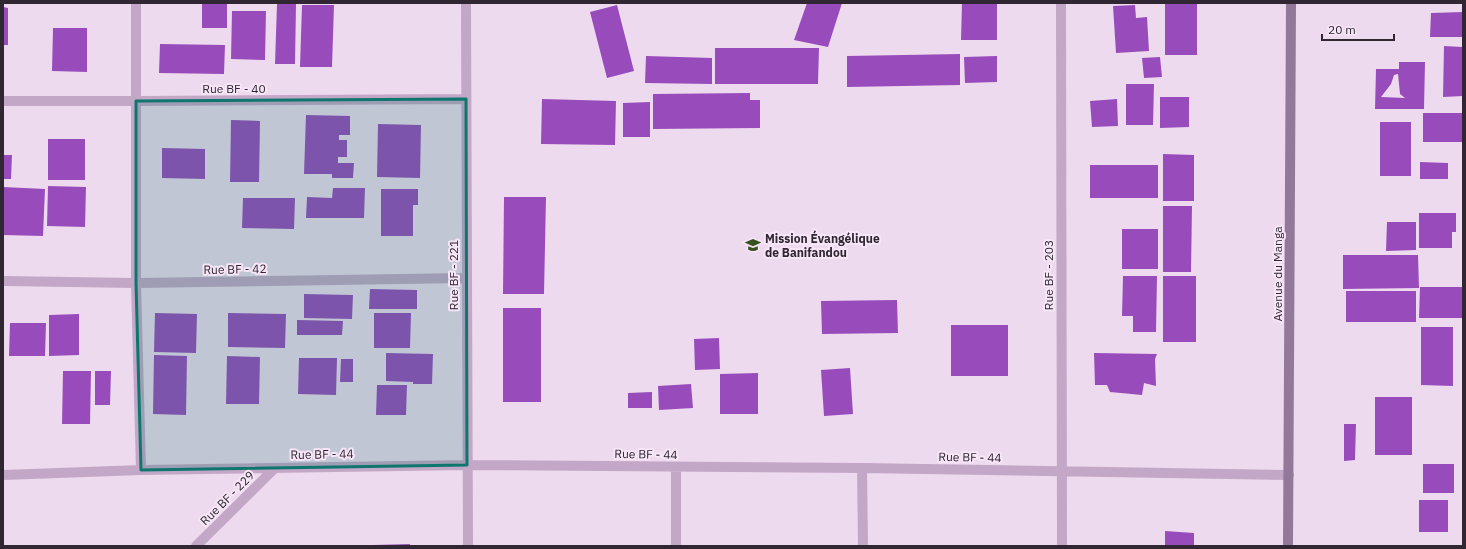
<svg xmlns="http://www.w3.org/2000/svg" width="1466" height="549" font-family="'IBM Plex Sans',sans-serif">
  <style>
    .building { fill: #984cbc; fill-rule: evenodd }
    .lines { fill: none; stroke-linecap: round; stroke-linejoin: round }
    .street { stroke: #c3a7c6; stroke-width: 10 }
    .secondary { stroke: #937999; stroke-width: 10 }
    .marked { fill: #0f766e; fill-opacity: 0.2; stroke: #0f766e; stroke-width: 3; stroke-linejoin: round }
    .labels { text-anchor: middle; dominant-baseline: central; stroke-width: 4; stroke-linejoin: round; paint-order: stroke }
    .street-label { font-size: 12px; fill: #302733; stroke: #f7e6f7 }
    .poi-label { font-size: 12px; font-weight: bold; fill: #302733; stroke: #f7e6f7; text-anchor: start }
  </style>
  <rect width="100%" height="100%" fill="#eedaef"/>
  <path class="building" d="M202,3H227V28H202Z
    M807,3H842L828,47L794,40Z
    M962,3H997V40H961Z
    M1165,3H1197V55H1165Z
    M277,4H296L295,64H275Z
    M302,5H334L332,67H300Z
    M617,5L634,71L607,78L590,12Z
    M1135,5L1136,18L1147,17L1149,51L1116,53L1113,6Z
    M3,7L8,8V45H3Z
    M232,11H266L265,60L231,59Z
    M1463,12V37H1430L1431,13Z
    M53,28H87V72L52,71Z
    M160,44L225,45L224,74L159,73Z
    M1444,46L1463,47V96L1443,97Z
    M715,48H819L818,84H715Z
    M960,54V85L847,87V56Z
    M646,56L712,58V84L645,83Z
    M997,56V82L965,83L964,57Z
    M1160,57L1162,77L1144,78L1142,58Z
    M1399,62H1425L1424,109H1375L1376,69H1399ZM1398,74L1400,94L1405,98L1381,97L1391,84L1394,75Z
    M1126,84H1154L1153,125H1126Z
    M750,93V100H760V128L653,129V94Z
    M1160,97H1189V127L1160,128Z
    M542,99L616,101L615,145L541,144Z
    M1117,99L1118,126L1092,127L1090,101Z
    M650,102V137H623V103Z
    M1423,113H1463V142H1423Z
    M306,115L350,116V135H339V140H347V157H338V163H354L353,178H332V174H304Z
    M231,120L260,121L259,182H230Z
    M1380,122H1411V176H1380Z
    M378,124L421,125L420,178L377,177Z
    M48,139H85V180H48Z
    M162,148L205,149V179L162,178Z
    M1163,154L1194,155V201H1163Z
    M3,155H12L11,179H3Z
    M1420,162L1448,163V179H1420Z
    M1090,165H1158V198H1090Z
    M48,186L86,187L85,227L47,226Z
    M3,187L45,189L43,236L3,235Z
    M333,188H365L364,218H306L307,197L332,198Z
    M381,189H418V205H413V236H381Z
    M504,197H546L544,294H503Z
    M243,198H295L294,229L242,228Z
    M1163,206H1192L1191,272H1163Z
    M1419,213H1456V232H1452V248H1419Z
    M1387,222H1416V250L1386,251Z
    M1122,229H1158V269H1122Z
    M1343,255H1418L1419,288L1343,289Z
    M1123,276H1157L1156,332H1133V316H1122Z
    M1163,276H1196V342H1163Z
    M1420,287H1463V318H1419Z
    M370,289L417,290V309H369Z
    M1346,291H1416V322H1346Z
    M304,294L353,295L352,319L304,318Z
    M897,300L898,333L822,334L821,301Z
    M503,308H541V402H503Z
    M155,313L197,314L196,353L154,352Z
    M228,313L286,314L285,348L228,347Z
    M374,313H411L410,348H374Z
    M79,314V355L49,356V315Z
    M297,320L343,321L342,335H297Z
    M10,323H46L45,356H9Z
    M951,325H1008V376H951Z
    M1421,327H1453V386L1421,385Z
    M719,338L720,369L695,370L694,339Z
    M386,353L433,354L432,384H413V382L386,381Z
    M1094,353L1157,354L1155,359L1156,386L1144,383L1142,395L1110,392L1107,385H1095Z
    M154,355L187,356L186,415L153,414Z
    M227,356L260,357L259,404H226Z
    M299,358H337L336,395L298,394Z
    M341,359H353V382H340Z
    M850,368L853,414L824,416L821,370Z
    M63,371H91L90,424H62Z
    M95,371H111L110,405H95Z
    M758,373V414H720V374Z
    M691,384L693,408L659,410L658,386Z
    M377,385H407L406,415H376Z
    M652,392V408H628V393Z
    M1375,397H1412V455H1375Z
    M1344,424H1356L1355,460L1344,461Z
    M1423,464H1454V493H1423Z
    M1419,500H1448V532H1419Z
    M1165,531L1194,533V546H1165Z
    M410,544V546H373V545Z"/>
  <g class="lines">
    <path class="street" d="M136,3V283L141,470
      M466,3L468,546
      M1061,3L1062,546
      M3,101H136L466,99
      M3,281L136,283L466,278
      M862,468L863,546
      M3,475L141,470L467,465L862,468L1289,475
      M196,546L275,468
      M676,546V467"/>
    <path class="secondary" d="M1288,546L1291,3"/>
  </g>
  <path class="marked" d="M466,99L467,465L141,470L136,283V101Z"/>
  <defs>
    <g id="school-bare" transform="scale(1.2)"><path d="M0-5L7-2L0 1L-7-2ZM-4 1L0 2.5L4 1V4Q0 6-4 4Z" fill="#385120" stroke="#f7e6f7" stroke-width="2.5" paint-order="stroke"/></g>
  </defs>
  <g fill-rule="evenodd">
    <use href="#school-bare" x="753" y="245"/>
  </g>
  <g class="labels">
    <g class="street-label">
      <text x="234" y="88">Rue BF - 40</text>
      <text transform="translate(235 269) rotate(-1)">Rue BF - 42</text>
      <text transform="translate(1277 274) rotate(-90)">Avenue du Manga</text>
      <text transform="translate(453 275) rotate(-90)">Rue BF - 221</text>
      <text transform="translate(1048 275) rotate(-90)">Rue BF - 203</text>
      <text transform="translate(322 454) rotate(-1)">Rue BF - 44</text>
      <text transform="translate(646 454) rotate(1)">Rue BF - 44</text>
      <text transform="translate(970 457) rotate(1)">Rue BF - 44</text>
      <text transform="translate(227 498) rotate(-45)">Rue BF - 229</text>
    </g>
    <g class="poi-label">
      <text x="765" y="238">Mission Évangélique<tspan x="765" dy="14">de Banifandou</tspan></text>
    </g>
  </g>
  <rect width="1466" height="549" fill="none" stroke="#302733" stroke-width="8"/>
  <path d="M1322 34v6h72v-6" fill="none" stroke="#302733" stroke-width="2"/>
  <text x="1328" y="34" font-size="12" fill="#302733" stroke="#f7e6f7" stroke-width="3" paint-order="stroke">20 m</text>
</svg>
